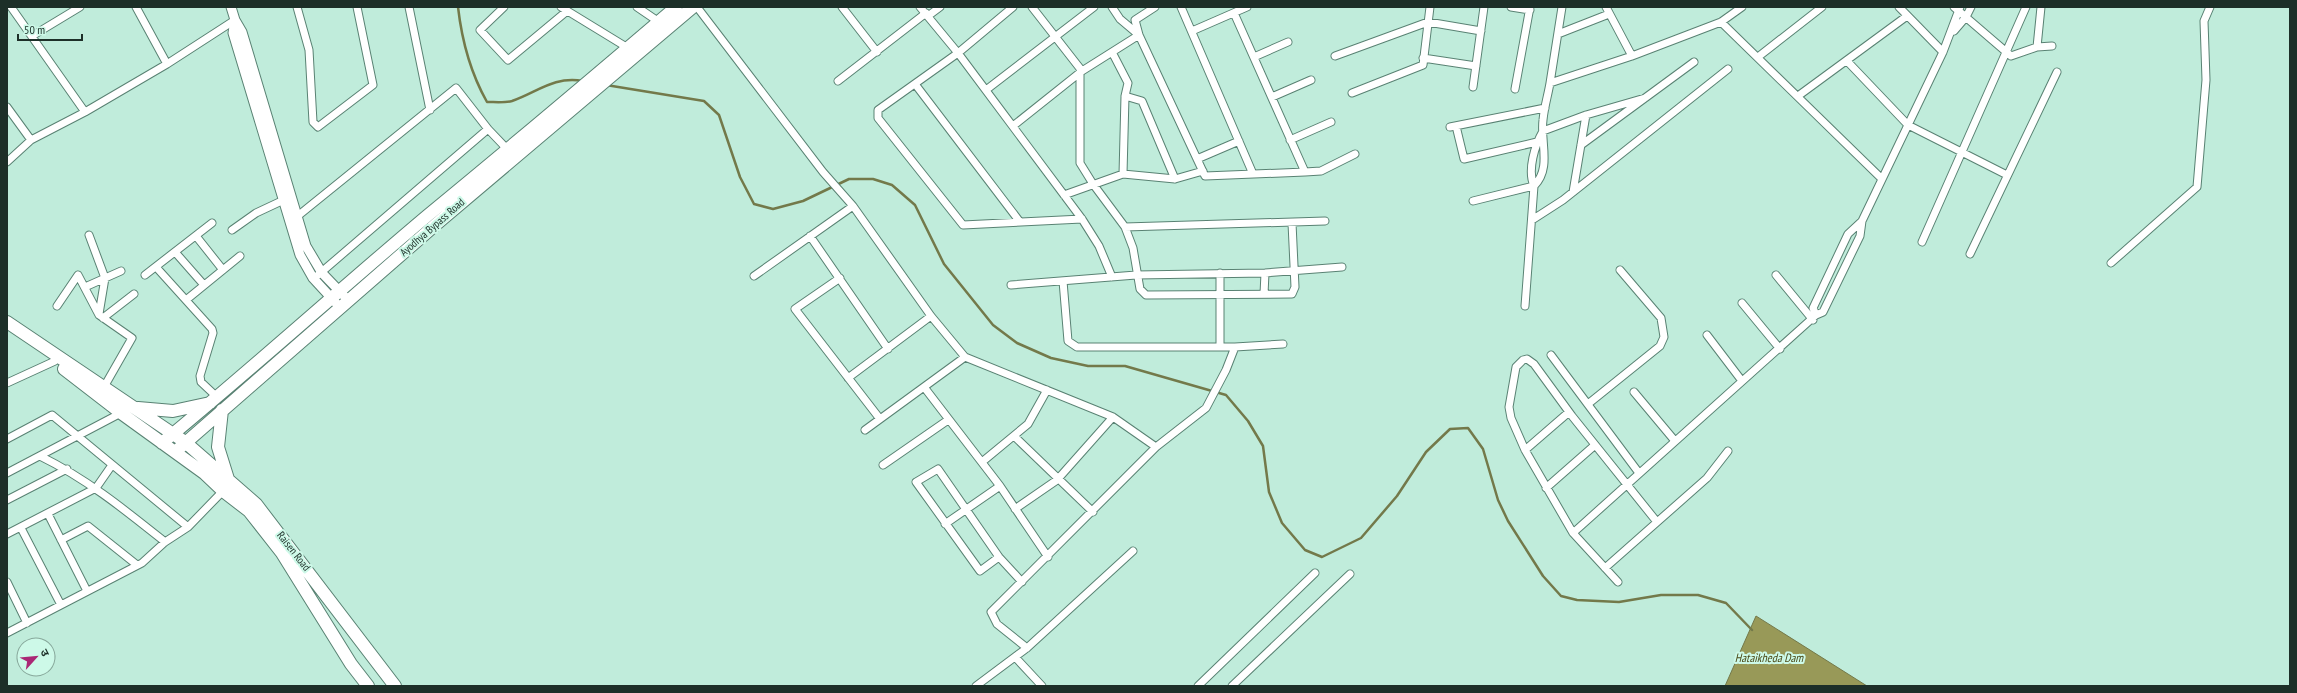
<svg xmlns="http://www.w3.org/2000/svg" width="2297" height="693" font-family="'PT Sans Narrow','Noto Sans Devanagari',sans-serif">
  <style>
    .water { fill: #989958; stroke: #73794a }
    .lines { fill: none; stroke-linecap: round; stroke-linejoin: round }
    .stream { stroke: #73794a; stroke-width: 2.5 }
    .minor-casing { stroke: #598273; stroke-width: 9 }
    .tertiary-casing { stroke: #598273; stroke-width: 11 }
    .primary-casing { stroke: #598273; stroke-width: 14 }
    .minor { stroke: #fff; stroke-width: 7 }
    .tertiary { stroke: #fff; stroke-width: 9 }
    .primary { stroke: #fff; stroke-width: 12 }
    .labels { text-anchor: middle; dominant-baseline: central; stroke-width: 4; stroke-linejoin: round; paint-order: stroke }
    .street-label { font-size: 11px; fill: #1d2f28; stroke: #cdf9e8 }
    .water-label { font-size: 12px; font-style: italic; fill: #4b4b19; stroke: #cdf9e8 }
  </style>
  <rect width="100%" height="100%" fill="#c0ecdb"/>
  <path class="water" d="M1756,616L1867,686H1725Z"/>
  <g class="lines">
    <path class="stream" d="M458,7C462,42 470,72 487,102C495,102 505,103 512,101C538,92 553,76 583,81
      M606,85L704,101L719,115L740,177L754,204L773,209L803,201L849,179H873L892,185L915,205L944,264L993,325L1017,343L1051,358L1088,366H1125L1226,395L1248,421L1263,446L1269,492L1282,523L1305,550L1322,557L1361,538L1397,496L1426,452L1450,429L1468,428L1483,449L1498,500L1508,521L1543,576L1561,596L1577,600L1619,602L1661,595H1698L1726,603L1752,630"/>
    <g class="minor-casing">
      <path id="minor" d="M11,7L85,112
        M136,7L167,64
        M297,7L309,50L313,122L318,127L373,85L357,7
        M409,7L430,110
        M504,7L480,30L508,60L567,11
        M561,7L628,48
        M637,7L659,22
        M697,7L823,172L853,206L931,316L965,357L1113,417L1156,447
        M842,7L877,52
        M920,7L958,53L1082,219L1099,246L1112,277
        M1013,7L958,53L878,110V118L963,225L1082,219
        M1032,7L1082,71
        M1112,7L1120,19L1139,35
        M1181,7L1253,174
        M1511,7L1530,10
        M1562,7L1550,83L1632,56L1721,22L1742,7
        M1606,7L1632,56
        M1899,7L1943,52
        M1954,7L2011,56L2037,47L2052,46
        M928,16L940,7
        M1721,22L1882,179
        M1192,31L1247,7
        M1954,31L1966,17L1971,7
        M1558,34L1609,14
        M1139,35L1135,20L1155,7
        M32,36L80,7
        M2037,47L2041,7
        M1112,52L1128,83L1125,96L1123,174
        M1335,56L1428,22L1481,31
        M1254,57L1288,42
        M1758,57L1822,7
        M1423,58L1476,66
        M1847,61L1908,125L2007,175
        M1080,73V163L1093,184L1125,227L1133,248L1140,289L1146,295L1292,294L1295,287L1292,223
        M838,81L926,13
        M915,84L1020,222
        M1473,87L1484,7
        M1515,89L1530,7
        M986,90L1094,7
        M1352,93L1423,65L1430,7
        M1125,96L1142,101L1175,179
        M1798,96L1907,16
        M1272,97L1311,80
        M7,107L31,140
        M1013,126L1082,71L1139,35L1205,176L1305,172L1234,13
        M1456,126L1464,159L1537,142
        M1450,127L1545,108
        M1290,140L1331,122
        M1581,145L1694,62
        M1197,159L1239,141
        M7,162L31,140L85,112L167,64L235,20
        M1305,172L1321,171L1355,154
        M1573,192L1586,115
        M1064,195L1123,174L1175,179L1203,171
        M1473,201L1534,186C1552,168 1540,142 1543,120C1544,108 1548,95 1550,83
        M294,219L456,88L488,129L508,150
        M1532,220L1563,200L1728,69
        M1125,227L1325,221
        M232,230L256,213L288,198
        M89,235L105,278L99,314
        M196,236L223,270
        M810,236L888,349
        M1922,242L2026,7
        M175,252L204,285
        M1970,254L2057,72
        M2111,263L2197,187L2206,80L2204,21L2210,7
        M156,267L212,329L213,333L200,376L201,382L218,398
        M145,275L212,223
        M318,275L488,129
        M1776,275L1813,320
        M754,276L853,206
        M840,278L795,309L880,419
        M1063,281L1068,341L1077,347H1235L1283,344
        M1011,285L1136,275L1265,273L1342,267
        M85,287L121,271
        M1264,294L1265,273
        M186,300L240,256
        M1742,303L1780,349
        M57,306L78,275L99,315L132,338L104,387
        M1525,306L1534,186C1527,170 1535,145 1543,131L1586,115L1645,98
        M1816,315L1813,308L1848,234L1862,221
        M103,318L134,294
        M1707,335L1742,381
        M1220,347V273
        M1551,355L1639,473
        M848,378L931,316
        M7,383L55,361
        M924,387L1000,486L1048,557
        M1634,392L1675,441
        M1588,404L1660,346L1664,337L1661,318L1620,270
        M865,430L965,357
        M1014,436L1093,512
        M7,439L52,415L188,527
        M1525,450L1569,412
        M40,456C87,479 125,510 165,542
        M982,462L1028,424L1047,390
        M883,465L948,420
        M7,473L121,413
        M1546,488L1595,445
        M7,500L67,469
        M1015,509L1057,480L1113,417
        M48,514L87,591
        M945,524L1000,486
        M21,528L61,605
        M1573,533L1525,450L1511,418L1509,407L1516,367L1523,360L1527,359L1534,364L1572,416L1657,522
        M7,534L96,488L112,465
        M61,540L88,526L137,565
        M999,557L980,571L916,482L938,469L999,557L1022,582
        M1605,568L1707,478L1728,451
        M7,582L27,623
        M1618,582L1573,533L1816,315L1823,312L1860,236L1862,221L1943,52L1960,7
        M7,633L142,563L165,542L188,527L223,491
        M1027,648L997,624L991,612L1156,447L1206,408L1226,370L1235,347
        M1015,657L1042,686
        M976,686L1027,648L1133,551
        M1198,686L1315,573
        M1232,686L1350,574"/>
    </g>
    <g class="tertiary-casing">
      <path id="tertiary" d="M231,7L235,20L242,32L306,246L322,273L348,300
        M235,20L233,33L300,255L313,278L336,303"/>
    </g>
    <g class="primary-casing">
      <path id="primary" d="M7,322L185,442L256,504L395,686
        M64,369L121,413L204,473L223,491L249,511L282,553L351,664L368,686
        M138,408L173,411L210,403
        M222,410L218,447L228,479
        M162,443C252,369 338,291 427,216C511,147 594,77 676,7
        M175,452L434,226L693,7"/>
    </g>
    <use href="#minor" class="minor"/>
    <use href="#tertiary" class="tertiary"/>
    <use href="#primary" class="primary"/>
  </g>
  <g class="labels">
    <g class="street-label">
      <text transform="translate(432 227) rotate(-41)">Ayodhya Bypass Road</text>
      <text transform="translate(294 551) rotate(52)">Raisen Road</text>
    </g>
    <g class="water-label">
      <text x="1769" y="657">Hataikheda Dam</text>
    </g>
  </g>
  <rect width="2297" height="693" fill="none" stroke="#1d2f28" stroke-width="16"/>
  <g transform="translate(36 657) rotate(63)"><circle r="19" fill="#cdf9e8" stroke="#87a89b"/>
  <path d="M0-3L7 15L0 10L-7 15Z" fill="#aa2875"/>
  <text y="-6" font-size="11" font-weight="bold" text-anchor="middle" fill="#1d2f28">उ</text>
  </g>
  <path d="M18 34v6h64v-6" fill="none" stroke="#1d2f28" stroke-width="2"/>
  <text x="24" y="34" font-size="12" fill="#1d2f28" stroke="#cdf9e8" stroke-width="3" paint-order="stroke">50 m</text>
</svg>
